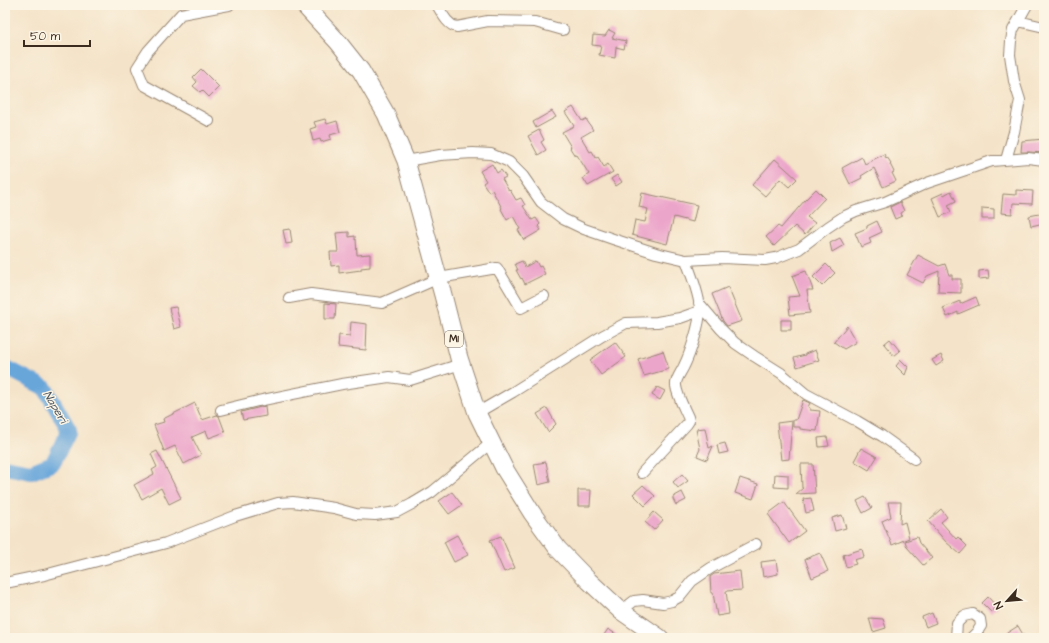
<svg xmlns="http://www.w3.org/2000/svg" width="1049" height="643" font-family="'Architects Daughter',sans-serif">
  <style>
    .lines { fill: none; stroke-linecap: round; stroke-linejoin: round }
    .river { stroke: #68a6da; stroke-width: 16 }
    .building { fill: #eca5ca }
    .minor-casing { stroke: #988673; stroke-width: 12 }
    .trunk-casing { stroke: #988673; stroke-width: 19 }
    .minor { stroke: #fff; stroke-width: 10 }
    .trunk { stroke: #fff; stroke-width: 17 }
    .labels { text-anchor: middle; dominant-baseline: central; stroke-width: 3; stroke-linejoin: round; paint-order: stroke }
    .shield { fill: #fcf5e5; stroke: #75675a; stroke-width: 1 }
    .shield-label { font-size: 10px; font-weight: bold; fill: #3b2a1e }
    .water-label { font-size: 12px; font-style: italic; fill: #4b5560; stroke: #fcf5e5 }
  </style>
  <rect width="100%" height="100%" fill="#fcf5e5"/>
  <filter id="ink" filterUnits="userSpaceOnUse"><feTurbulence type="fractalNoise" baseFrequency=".025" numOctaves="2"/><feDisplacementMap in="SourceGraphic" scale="8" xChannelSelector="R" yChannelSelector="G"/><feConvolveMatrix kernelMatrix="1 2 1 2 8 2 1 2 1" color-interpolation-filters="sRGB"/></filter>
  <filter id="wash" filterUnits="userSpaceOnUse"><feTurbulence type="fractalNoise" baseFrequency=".012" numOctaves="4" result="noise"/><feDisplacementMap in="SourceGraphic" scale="16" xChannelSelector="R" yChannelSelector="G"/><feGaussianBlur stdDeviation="0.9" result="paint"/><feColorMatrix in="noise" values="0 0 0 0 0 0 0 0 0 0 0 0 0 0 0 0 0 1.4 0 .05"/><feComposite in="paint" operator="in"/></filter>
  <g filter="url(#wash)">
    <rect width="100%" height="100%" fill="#f4e3c8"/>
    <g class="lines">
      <path class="river" d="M5,367L45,388L69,430L53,463L31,472L5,467"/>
    </g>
    <g id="blocks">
      <path class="building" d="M609,30L615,33L612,38L626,41L624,49L616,47L615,58L599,55L601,46L592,45L593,35L605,36Z
        M201,69L219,87L209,97L202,90L200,92L193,86L197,82L193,77Z
        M573,107L582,121L586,119L593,130L581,137L590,152L592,151L596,158L598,157L604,167L608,164L613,172L588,186L583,178L589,174L577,155L575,156L570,148L571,147L562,132L574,126L565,112Z
        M552,111L556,117L536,128L533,122Z
        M325,119L327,124L337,121L340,132L330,135L331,139L321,142L320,139L313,141L310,129L316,127L314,122Z
        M539,130L544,140L541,142L546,150L538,155L528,136Z
        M1044,139V153L1029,152H1021L1022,141Z
        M884,154L886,158L887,157L891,163L890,164L894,172L892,173L896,181L883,187L874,168L861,176L862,178L850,184L842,168L862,157L865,164Z
        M775,159L797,179L789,187L780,179L765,196L752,185Z
        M492,164L497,173L501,170L506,177L502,179L509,191L510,190L516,200L521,198L525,205L523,206L532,220L536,218L540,224L538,226L541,230L524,240L518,230L520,229L513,216L507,220L501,209L502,208L492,190L489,192L483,183L486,181L480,171Z
        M617,175L622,182L616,186L611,179Z
        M816,189L825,198L807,217L815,223L805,235L795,226L774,246L766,237L778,226L781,228L805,200Z
        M1016,190L1033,191L1032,204L1013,203L1012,214L1001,213L1003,194L1016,195Z
        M951,191L956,201L948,205L951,212L940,217L932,198L943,193L944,195Z
        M642,193L697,205L693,222L674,217L667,244L632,235L635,220L645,222L648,209L639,207Z
        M900,202L904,211L901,213L902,216L895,219L890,207Z
        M982,208L994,209V219H982Z
        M1044,213V223L1031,226L1029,216Z
        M877,221L882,232L869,238L871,243L861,247L855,233L867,228V226Z
        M290,229L292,243L286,244L283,230Z
        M349,232V237L355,236V240L356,239L357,255L370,254V267L361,268V270L339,273V265L331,266L330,252H338L336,233Z
        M840,238L844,245L832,252L830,243Z
        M918,255L939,266L945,264L949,275H952V279H961V293L938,292L939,271L927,276L923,283L907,275Z
        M522,261L525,267L536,261L539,267L541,266L545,274L525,284L522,278L521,279L516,270H518L515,264Z
        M826,264L835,273L822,286L813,277Z
        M988,270L989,278L979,279V271Z
        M806,271L813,290H807L810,313L790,315L788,297L800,296L792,276Z
        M728,287L742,321L727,326L723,321L712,294Z
        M976,297L979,305L958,314V312L947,317L943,308L960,301V304Z
        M325,303L336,304L335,319H325Z
        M176,307L181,327L174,329L169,308Z
        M781,320H791V330H781Z
        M351,322L367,324L366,350L338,347L339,335L350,336Z
        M847,326L856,342L844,349L834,342Z
        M890,339L900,351L894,356L884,344Z
        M615,342L626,357L601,375L590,360Z
        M815,350L819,360L797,367L794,358L805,355V354Z
        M663,351L669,369L644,376L638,359Z
        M941,355L944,361L936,366L932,360Z
        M901,360L908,367L905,375L896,366Z
        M657,387L665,391L660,400L652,395Z
        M803,400L810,403L808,407L810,408V410L820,411L817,431L800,429V427H793V420H796Z
        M195,403L202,420L217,415L219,416L225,432L209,438L206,431L192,437L201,455L184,464L175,446L164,451L154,425L164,422L163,419Z
        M265,406L266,416L243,420L241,412Z
        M547,408L556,424L548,432L537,414Z
        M792,421L789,459L781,460L777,423Z
        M705,428L709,448L713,446L707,460L697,456L700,449L696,429Z
        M827,437L829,446L819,447L818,438Z
        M725,443L728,452L719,454L717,445Z
        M861,448L877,457L869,470L854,461Z
        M157,451L181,498L169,504L161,488L142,499L134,485L154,474L152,470L157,467L151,454Z
        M546,462L550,482L538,485L534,464Z
        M801,464H813L815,493L796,494L803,488H802Z
        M682,474L688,481L678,488L673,482Z
        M775,474L788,475V488L774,487Z
        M740,478L758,484L753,499L735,493Z
        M643,485L655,496L645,506L633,494Z
        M578,490H591L590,506H578Z
        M452,492L462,505L449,514L439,501Z
        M682,492L686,500L676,505L673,499V497Z
        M865,497L872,508L863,513L857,501Z
        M811,498L814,511L806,513L803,499Z
        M784,502L805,531L789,543L768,514Z
        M888,502H901L900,524L905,522L909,538L892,545L882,521L891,517Z
        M941,509L947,517L941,522L956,539L958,537L967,546L960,554L946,542L928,521Z
        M654,512L663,520L654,530L645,522Z
        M842,515L846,528L835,531L832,518Z
        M457,535L468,555L454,562L444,542Z
        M501,536L515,568L504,572L490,540Z
        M917,537L919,543L932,558L923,565L907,547L905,541Z
        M862,549L864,557L854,560L856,564L846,567L843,555Z
        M820,553L828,571L812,578L805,559Z
        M776,560L778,574L763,577L761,562Z
        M740,571L742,590L726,591L729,614L717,616L713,593H711L710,577L714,574Z
        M988,597L997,607L991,612L982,603Z
        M932,613L936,623L926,627L922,617Z
        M869,618L883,619L886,628L873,632Z
        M1018,626L1025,638H999Z
        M608,629L622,638H609L604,635Z"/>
    </g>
  </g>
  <g filter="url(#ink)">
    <use href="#blocks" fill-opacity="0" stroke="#988673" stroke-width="1"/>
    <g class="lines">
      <g class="minor-casing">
        <path id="minor" d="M437,5C442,13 447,25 457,27L488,21L535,22L563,30
          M1018,21L1044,27
          M209,121L144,85L137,68L148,51L181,14L229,5
          M1006,160L1014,132L1020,100L1014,81L1010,55L1011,41L1013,30L1027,5
          M406,161L440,155L473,153L491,154L509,162L523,176L541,202L563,219L584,229L613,239L656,253L686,260L722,258L765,260L776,258L799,249L828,227L843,217L856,211L885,202L927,183L992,161L1028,158L1044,160
          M289,298L311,294L382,303L439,278L497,268L521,308L544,296
          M699,303L721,329L735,343L754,356L781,373L806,394L857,421L882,436L914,459
          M221,410L258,401L342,384L389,377L410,380L461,364
          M477,413L513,392L602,336L626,323L657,322L680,318L700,311
          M642,473L687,424L689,421L688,417C684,408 677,395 676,386C675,379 681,373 684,366C690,354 700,324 700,310C700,295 691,275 686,260
          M5,583L44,575L166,543L235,516L278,503L293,502L334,508L356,514L375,515L397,512L412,504L432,492L492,442
          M621,611L634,601L643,600L663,603L672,601L679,597L692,581L711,568L756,544
          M956,638L957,623L964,616L973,614L980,619L981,626L977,632L971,638"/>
      </g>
      <g class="trunk-casing">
        <path id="trunk" d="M304,5L338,42L361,71L386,114L406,161L443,295L459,358L477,413L504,468L532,513L558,549L589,581L621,611L660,638"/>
      </g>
      <use href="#minor" class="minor"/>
      <use href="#trunk" class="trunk"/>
    </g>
  </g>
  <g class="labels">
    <rect class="shield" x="445" y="331" width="18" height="16" rx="3"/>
    <g class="shield-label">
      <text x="454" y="339">M1</text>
    </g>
    <g class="water-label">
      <text transform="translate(55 407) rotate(59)">Naperi</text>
    </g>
  </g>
  <rect width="1049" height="643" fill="none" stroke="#fcf5e5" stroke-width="20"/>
  <g transform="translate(1007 601) rotate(243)" stroke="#fcf5e5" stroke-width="3" paint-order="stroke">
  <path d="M0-3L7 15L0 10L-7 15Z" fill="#3b2a1e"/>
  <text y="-6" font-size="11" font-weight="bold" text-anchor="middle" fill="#3b2a1e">N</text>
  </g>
  <path d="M24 40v6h66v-6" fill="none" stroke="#3b2a1e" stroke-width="2"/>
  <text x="30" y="40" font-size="12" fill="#3b2a1e" stroke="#fcf5e5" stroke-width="3" paint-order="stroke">50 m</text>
</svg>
